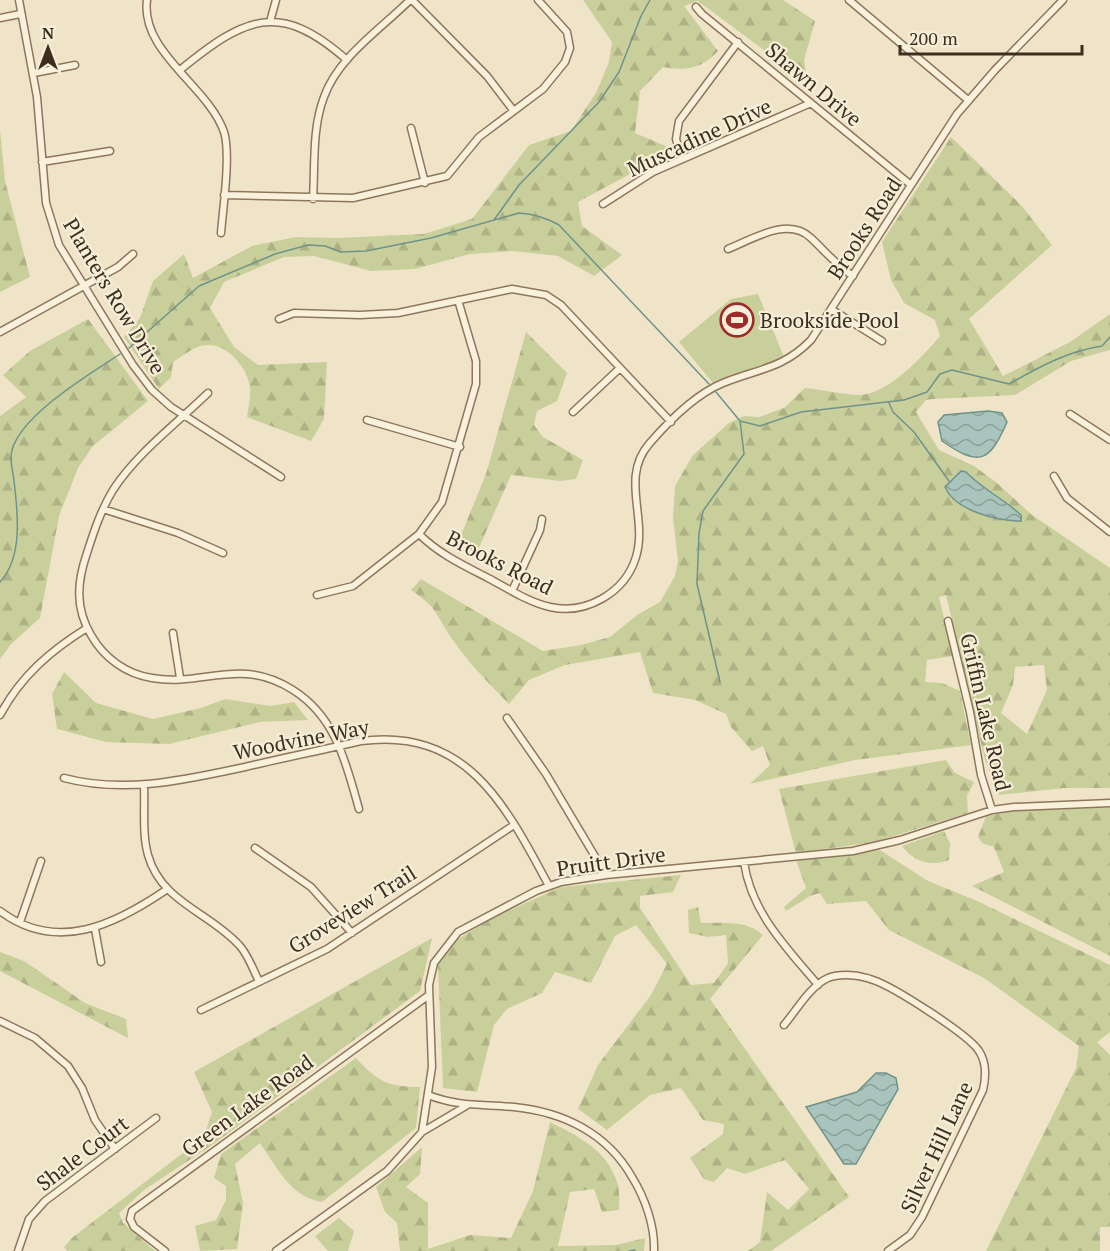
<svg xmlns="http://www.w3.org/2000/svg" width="1110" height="1251" font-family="'PT Serif',serif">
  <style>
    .green { fill: #c9cf9b }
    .forest { fill: url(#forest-firs); fill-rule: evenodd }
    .water { fill: url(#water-waves); stroke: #6f938a; stroke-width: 1.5 }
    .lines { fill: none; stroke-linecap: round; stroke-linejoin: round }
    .stream { stroke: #6f938a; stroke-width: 1.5 }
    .minor-casing { stroke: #8d765c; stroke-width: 9 }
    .minor { stroke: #faf1dc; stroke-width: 6 }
    .labels { text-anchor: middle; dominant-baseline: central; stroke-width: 4.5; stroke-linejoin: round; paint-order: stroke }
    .street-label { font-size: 21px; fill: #3d2e20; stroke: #f7eed8 }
    .poi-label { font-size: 21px; fill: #3d2e20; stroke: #f7eed8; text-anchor: start }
  </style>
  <defs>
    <pattern id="forest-firs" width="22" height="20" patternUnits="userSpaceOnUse" patternTransform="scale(1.5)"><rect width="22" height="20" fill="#c9cf9b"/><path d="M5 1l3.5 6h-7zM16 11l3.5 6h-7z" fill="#aeb285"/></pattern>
    <pattern id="water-waves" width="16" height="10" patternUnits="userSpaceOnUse" patternTransform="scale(1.5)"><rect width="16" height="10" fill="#a9c4bc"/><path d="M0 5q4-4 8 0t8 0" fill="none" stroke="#8ba098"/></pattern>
  </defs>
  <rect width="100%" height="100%" fill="#f0e4c8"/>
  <path class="green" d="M758,294L784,357L713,383L679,342L731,299Z"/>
  <path class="forest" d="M583,0H783L815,21L804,60L808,83L698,1L684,6L718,51C702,69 686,71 663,67L640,91L635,133L668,147L656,160L578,202L582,226L622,255L594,276L558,256L513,251L470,254L415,269L371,271L314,256L284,257L224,282L210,308L234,347L258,365L327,362L324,419L311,441L247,417C248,408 251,397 250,388C248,368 228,344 207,345C195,345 183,356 173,362L171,377L159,389L124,337L140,318L153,281L184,254L193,278L252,246L296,237L337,238L424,234L472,219L529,145L571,131L597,91L609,62L612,42Z
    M0,129L5,181L30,277L0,292Z
    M951,137L1022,206L1052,245L969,319L1003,376L1070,342L1110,314V350L1071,361L1015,395L932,399L926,400L916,412L939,450L974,466L997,483L1032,515L1110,568V788H1064L999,795L985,760L946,595L939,597L953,656L927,660L925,682L942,683L960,691L971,745L855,760L750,784L770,765L763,746L752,751L731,727L726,714L695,700L653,693L640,652L565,665L529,680L509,704C488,683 467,661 450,636C434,611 437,608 411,590L421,579L543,651L581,645L610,637L637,615L660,602L675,576L678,561L673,518L675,486L693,455L729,423L744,416L759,417L784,408L805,388C823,390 840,394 857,395C886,397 923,356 940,336L935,320L904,303L891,280L882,242ZM1044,665L1047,690L1027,734L1001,713L1013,685L1015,667Z
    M88,319L148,401L93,446L78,468L59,516L40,618L11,644L0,659V416L26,397L3,375L30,351Z
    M526,332L567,373L557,401L537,411L534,425L543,437L583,460L576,479L560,481L511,475L477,552L457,545L486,474Z
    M64,672L96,703L153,719L201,708L225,699L271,706L294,702L308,720L260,722L169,744L106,742L57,729L52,694Z
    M946,760L955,773L974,782L967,796L968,813L875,842L796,853L779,789Z
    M1110,807V956L972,886L1004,872L994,847L982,843L978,837L986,816L1015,811Z
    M944,831L950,843L949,860C931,867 914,862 902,846Z
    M880,850L928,881L975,900L1110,965V1032L1097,1042L1110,1055V1227H1100V1251H986L1076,1068L1079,1046L984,978L889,930L866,901L827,904L820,893L810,896L786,911L784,907L806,888L796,860Z
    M681,875L673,892L640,896V908L691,985L714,983L728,963L726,935L708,937L689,933L688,910L698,907L701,923C722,923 747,920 763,935L710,999L849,1197L771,1251H748L760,1242L767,1192L788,1210L809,1189L785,1160L745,1174L727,1168L714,1182L704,1179L690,1158L723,1134L724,1124L703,1120L681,1088L650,1095L607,1130L578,1109L598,1065L651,995L667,964L636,925L615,936L591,983L555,972L542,993L507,1009L494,1025L477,1092L443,1088L438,965L458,939L492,918L561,887Z
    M432,938L420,991L215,1143L144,1190L119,1213L123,1223L155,1251H67L64,1247L73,1237L204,1137L212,1112L194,1072Z
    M0,952L24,961L85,1003L126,1019L128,1038L0,971Z
    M356,1058C377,1081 388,1087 420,1087L416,1128L322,1202C290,1197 276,1166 260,1143L235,1164L243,1203L237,1249L200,1251L195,1226L216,1220L226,1200V1186L214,1178L221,1154Z
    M550,1122C578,1136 607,1150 617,1182C620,1190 619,1202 619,1210L602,1212L594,1189L570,1192L558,1246L616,1245L645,1238L644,1251H400L397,1223L385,1212L376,1187L422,1147L420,1174L406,1187L428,1203V1249L470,1235L511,1238L533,1191Z
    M339,1218L354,1231L348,1251H328L315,1236Z"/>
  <path class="water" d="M988,411L1002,413L1007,422C989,464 978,466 942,441L938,422L944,415Z
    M961,471L966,472C982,489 1004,499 1021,515V521C998,521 955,511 945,487Z
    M876,1073H886L896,1078L898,1089L856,1164H844L806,1107L857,1092Z"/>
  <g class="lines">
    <path class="stream" d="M494,220L519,185L599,102L619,72L641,16L650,0
      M129,348L199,286L275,254L308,245L325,246L341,252L366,251L431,238L519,213C534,214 545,217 559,225L709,384
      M716,392L740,421L744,454L703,511L699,533L697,584L720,682
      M889,403L893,412L914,432L949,481
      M740,421L760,426L801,412L904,400L927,392L940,374L952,370L1009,384C1039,367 1068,351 1102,346L1110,337
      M0,582C23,557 18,514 14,481C13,471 9,460 12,450C22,414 90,374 120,354
      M629,1251L635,1250"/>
    <g class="minor-casing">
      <path id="minor" d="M19,0L37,97L46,203L59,245L133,365L152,390L171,407L281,477
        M147,0C140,52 209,87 224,132C231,154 223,208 221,233
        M412,0L487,76L513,110
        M849,0L968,100
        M696,7L702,14L911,185
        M0,18L20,14
        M271,18L276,0
        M180,70C245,17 279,0 347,60
        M34,73L75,65
        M411,128L425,183
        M682,159L676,139L679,121L738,42
        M42,162L110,151
        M224,195L353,198L447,176L479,137L543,89L565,62L570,48L567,32L538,0
        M313,199C315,166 312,128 324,97C338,57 381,29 410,0
        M603,204L653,172L811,103
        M728,249C753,239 788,216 811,238C827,253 834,263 853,276
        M831,309L882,341
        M279,319L294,313L360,315L398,313L512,289L546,295L561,305L671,422
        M0,332L118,267L133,254
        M208,393C176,424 137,453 113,490C101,510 94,531 87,553C77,582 75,608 91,635C104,658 126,674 152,678C204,687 239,656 293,690C336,717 346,763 359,809
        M573,412L620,368
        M1070,414L1110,440
        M367,420L460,447
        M1054,476L1067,498L1110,532
        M103,509L178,533L223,553
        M419,534C439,554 463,565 488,578C507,588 528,602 550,607C586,615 625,593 636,557C648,518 620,478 649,444C668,422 696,394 723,383C757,369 783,369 811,340L957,114L995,70L1063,0
        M512,591L540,530L542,519
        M317,595L353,586L419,534L442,502L476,384V361L458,300
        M948,621L970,712L981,775L992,810
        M173,633L180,678
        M0,715C21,676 50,651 87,628
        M507,718L546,774L606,875
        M64,778C125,794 184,780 245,767C283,758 322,750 361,741C467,727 506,806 549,886
        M144,785C145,808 142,834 148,855C161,902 209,912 239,945C248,954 253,970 259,981
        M255,848L311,887L352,933
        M744,862C751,912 786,947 818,985
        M0,911C57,954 116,924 166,890
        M20,922L41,861
        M95,929L101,962
        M201,1010L327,949L514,825
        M0,1021L35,1038L68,1066L82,1088L95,1120L115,1149
        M784,1025C796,1011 810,986 828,978C841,973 860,975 873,980C892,986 968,1034 979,1051C987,1063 986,1077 983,1090L922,1217L910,1235L888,1251
        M428,1095C459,1107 483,1104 514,1107C563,1112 607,1133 632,1177C645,1198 655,1226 654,1251
        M422,1132L432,1067L429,985L434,963L458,932L536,891L561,882L606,875L853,851L900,840L992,810L1014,807L1110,803
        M18,1251L29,1219L45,1201L156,1118
        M165,1251L134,1227L130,1219L132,1211L429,995
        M276,1251L387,1171L422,1132L466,1106"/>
    </g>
    <use href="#minor" class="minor"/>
  </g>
  <defs>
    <g id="stadium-ring" transform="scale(1.725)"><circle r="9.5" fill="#f7eed8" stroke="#9e2a2b" stroke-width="1.5"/><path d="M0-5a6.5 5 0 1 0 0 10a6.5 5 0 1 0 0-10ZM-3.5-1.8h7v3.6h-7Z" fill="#9e2a2b"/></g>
  </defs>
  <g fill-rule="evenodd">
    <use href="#stadium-ring" x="737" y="320"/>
  </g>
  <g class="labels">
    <g class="street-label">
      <text transform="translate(814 84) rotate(40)">Shawn Drive</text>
      <text transform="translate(699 137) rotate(-25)">Muscadine Drive</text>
      <text transform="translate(864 228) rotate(-57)">Brooks Road</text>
      <text transform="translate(115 296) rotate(59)">Planters Row Drive</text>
      <text transform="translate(500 562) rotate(27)">Brooks Road</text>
      <text transform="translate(986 712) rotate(77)">Griffin Lake Road</text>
      <text transform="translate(301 739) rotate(-11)">Woodvine Way</text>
      <text transform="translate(611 861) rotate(-8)">Pruitt Drive</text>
      <text transform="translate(352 909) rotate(-32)">Groveview Trail</text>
      <text transform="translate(247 1105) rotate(-36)">Green Lake Road</text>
      <text transform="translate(936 1147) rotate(-65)">Silver Hill Lane</text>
      <text transform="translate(82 1153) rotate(-37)">Shale Court</text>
    </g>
    <g class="poi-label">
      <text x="760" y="320">Brookside Pool</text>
    </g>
  </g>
  <g transform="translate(48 48)" stroke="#f7eed8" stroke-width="4.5" paint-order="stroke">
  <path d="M0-4.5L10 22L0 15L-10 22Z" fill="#3d2e20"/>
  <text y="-9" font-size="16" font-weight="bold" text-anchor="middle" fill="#3d2e20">N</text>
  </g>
  <path d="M900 45v9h182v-9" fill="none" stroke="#3d2e20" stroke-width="3"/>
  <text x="909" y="45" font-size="18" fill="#3d2e20" stroke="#f7eed8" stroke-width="4.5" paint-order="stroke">200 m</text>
</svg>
